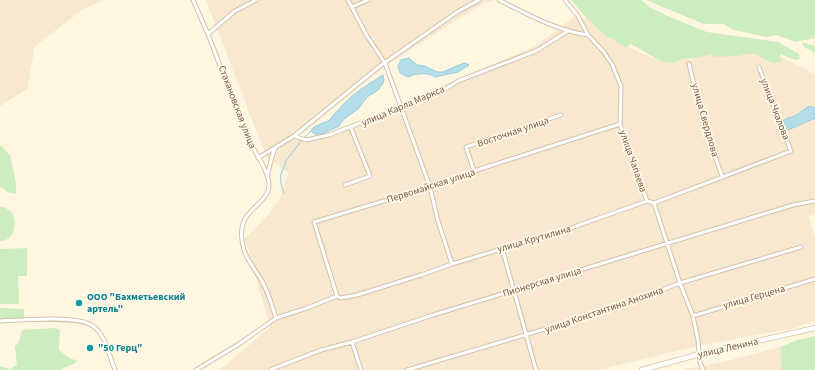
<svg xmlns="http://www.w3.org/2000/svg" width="815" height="370" font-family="'Source Sans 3',sans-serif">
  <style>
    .residential { fill: #f7e8cf }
    .green { fill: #cdedbe }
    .water { fill: #b4ddea; stroke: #99ccdc }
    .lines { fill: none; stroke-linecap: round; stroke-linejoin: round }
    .stream { stroke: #99ccdc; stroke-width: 1 }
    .street-casing { stroke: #d2c0a9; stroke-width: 5 }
    .secondary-casing { stroke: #d6c0a6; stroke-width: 6 }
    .street { stroke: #fff; stroke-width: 3 }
    .secondary { stroke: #fff; stroke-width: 4.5 }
    .culture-dot { fill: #0f9aa8; stroke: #fff8e9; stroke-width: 1.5 }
    .labels { text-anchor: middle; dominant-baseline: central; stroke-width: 3.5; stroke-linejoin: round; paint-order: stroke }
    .street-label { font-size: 10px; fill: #785c45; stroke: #fff8e9 }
    .culture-label { font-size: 10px; font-weight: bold; fill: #0d838f; stroke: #fff8e9; text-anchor: start }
  </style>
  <rect width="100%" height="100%" fill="#fef6e1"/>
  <path class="residential" d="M0,0H104L85,8L35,46L27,89L0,106Z
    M206,0H495L478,6L381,69L300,135L307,137L325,135L534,47L573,18L596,17L608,38L662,62L724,52L779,56L815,74V213L808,217L815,235V321L795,328L702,345L598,370H217L225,366L270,327L245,239L269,214L280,198L289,173L266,156Z
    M780,347L788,370H683L727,361Z"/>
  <path class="green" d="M571,0H641L651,8L670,17L707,32L778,42L799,54L800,59L795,60L780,54L781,62L772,63L756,54H747L738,56L715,57L710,54C697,60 685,55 674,63L662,62L631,44L626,47L606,36L583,14Z
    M646,0H815V38L796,42L776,35L766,37L734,30L724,24H704Z
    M802,42L815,46V53L804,47Z
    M0,145L10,155L16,183V194L7,192L3,188L0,187Z
    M0,207H4L12,212C17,223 15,241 0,241Z
    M27,248V276H18L19,304H0V249Z
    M0,308L24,309V321H0Z
    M55,328L60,330L59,350L68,357L77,361C72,366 66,366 60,370H0V366L10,369L17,365L15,347L19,342L22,330Z
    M815,336V370H782L780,347L797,340Z"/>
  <path class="water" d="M409,58L417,65L425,66L437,72H443L459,65L465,63L469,65L458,72L435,77C428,72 416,73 408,77L400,73L398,66L401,60Z
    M383,75L384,80L383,83L378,90L367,97L359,108L343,120L339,126L322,134H314L311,131L314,127L330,120C333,114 336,113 340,108C352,94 367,85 383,75Z
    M809,106L815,108V118L788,130L785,129L783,121C787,117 791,118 795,116C800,113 804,109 809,106Z"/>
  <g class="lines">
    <path class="stream" d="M304,138L311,131
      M284,193C281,186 279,178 282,171C284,167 285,165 285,162L302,140"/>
    <g class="street-casing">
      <path id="street" d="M193,0L208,34L246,134C253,151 267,166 269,184C270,199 251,207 245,219C242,225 241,233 242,240C243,257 255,268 263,283C269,294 272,306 276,318
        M348,0L367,36L385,63L430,187L438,221L452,264
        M499,0C527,14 557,31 588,35
        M565,0L578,16L588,35L603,51L612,64L621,86L620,124L647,201
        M352,7L368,0
        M208,34L235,11L256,0
        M689,64L703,122L722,176
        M294,136L380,66L457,12L479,0
        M258,158L294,136L306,140L329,135L441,92L458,81L536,51L568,31
        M474,171L466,147L561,115
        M267,176L273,153L276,147
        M345,185L370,176L351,128
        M654,203L680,283L693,316L698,340L700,362L703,370
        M502,248L536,370
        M337,296L314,222L430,187L474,171L620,124
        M693,316L815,279
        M0,321C19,320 79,315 93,326C106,335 109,356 115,370
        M352,342L361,370
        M196,370L239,344L276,318L307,308L337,296L341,298L357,295L421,275L452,264L571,228L647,201L654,203L791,151L759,67
        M270,370L321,350L352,342L433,315L793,205L815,201
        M407,370L609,310L680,283L801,247"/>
    </g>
    <g class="secondary-casing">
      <path id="secondary" d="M642,370L700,354L815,328"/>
    </g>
    <use href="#street" class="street"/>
    <use href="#secondary" class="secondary"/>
  </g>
  <g class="culture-dot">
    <circle cx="79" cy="303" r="4"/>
    <circle cx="90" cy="348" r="4"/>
  </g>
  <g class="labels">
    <g class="street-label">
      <text transform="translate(403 106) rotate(-23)">улица Карла Маркса</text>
      <text transform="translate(237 107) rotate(69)">Стахановская улица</text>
      <text transform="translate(775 109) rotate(69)">улица Чкалова</text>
      <text transform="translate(705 120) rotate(74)">улица Свердлова</text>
      <text transform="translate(513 132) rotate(-19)">Восточная улица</text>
      <text transform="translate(633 161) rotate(71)">улица Чапаева</text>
      <text transform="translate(431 186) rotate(-18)">Первомайская улица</text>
      <text transform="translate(534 239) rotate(-16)">улица Крутилина</text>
      <text transform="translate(542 282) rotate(-17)">Пионерская улица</text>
      <text transform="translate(754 297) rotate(-16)">улица Герцена</text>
      <text transform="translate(604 310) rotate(-19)">улица Константина Анохина</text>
      <text transform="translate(728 348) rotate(-13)">улица Ленина</text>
    </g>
    <g class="culture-label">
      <text x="87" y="297">ООО "Бахметьевский<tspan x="87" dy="12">артель"</tspan></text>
      <text x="98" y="348">"50 Герц"</text>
    </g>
  </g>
</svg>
